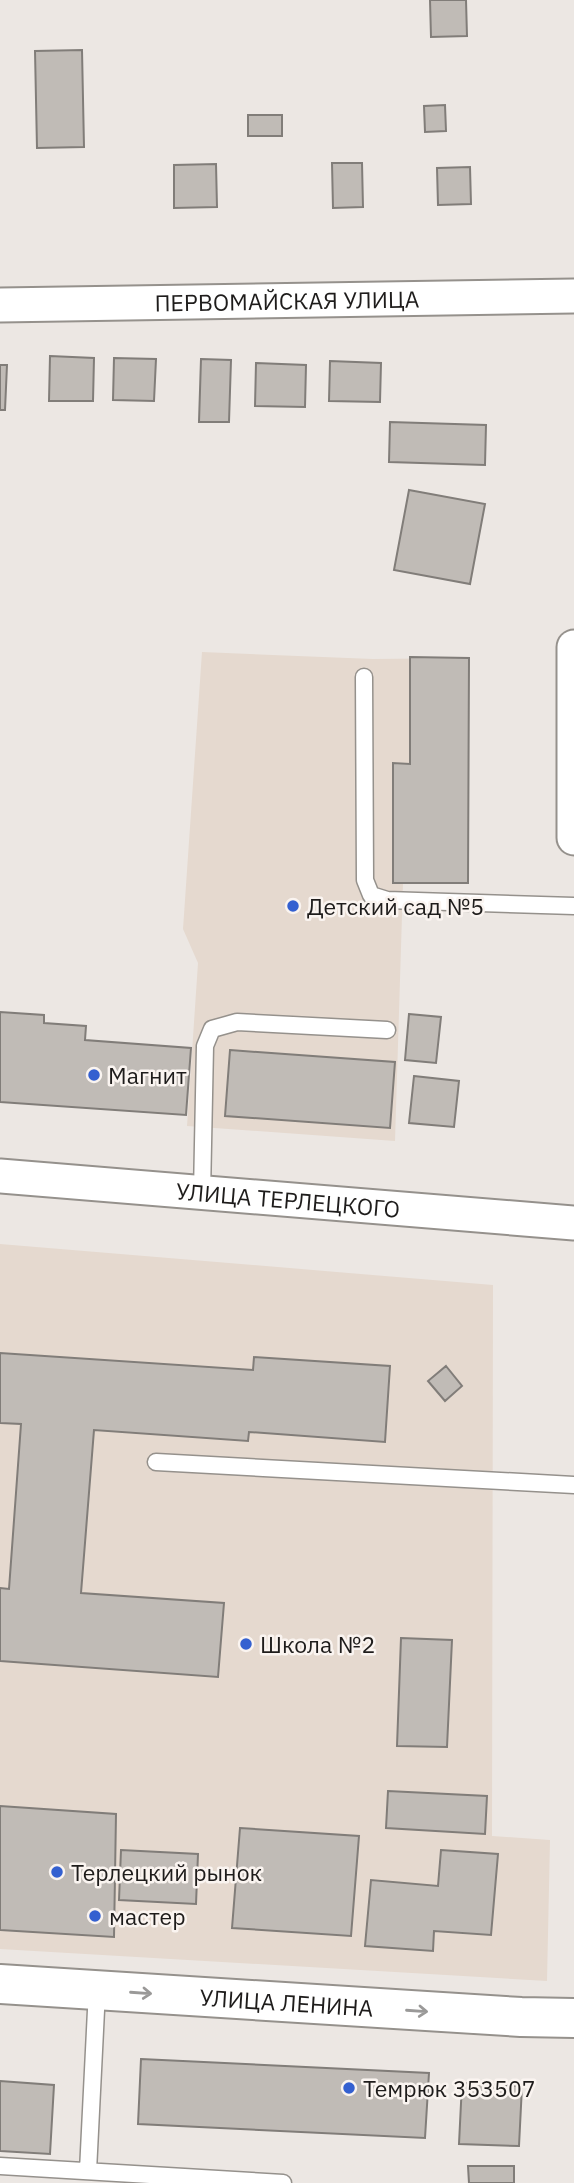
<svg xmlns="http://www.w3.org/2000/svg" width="574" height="2183" font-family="'IBM Plex Sans',sans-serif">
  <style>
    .built { fill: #e5d9cf }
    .building { fill: #c0bbb6; stroke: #817d79; stroke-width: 2 }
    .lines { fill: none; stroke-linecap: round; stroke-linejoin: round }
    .service-casing { stroke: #95918c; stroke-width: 19 }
    .minor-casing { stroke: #95918c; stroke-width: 37 }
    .tertiary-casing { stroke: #95918c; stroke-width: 42 }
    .service { stroke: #fff; stroke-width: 16 }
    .minor { stroke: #fff; stroke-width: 33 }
    .tertiary { stroke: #fff; stroke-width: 38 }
    .oneway { stroke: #9a9998 }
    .poi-dot { fill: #3460d0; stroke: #faf4f0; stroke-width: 2.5 }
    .labels { text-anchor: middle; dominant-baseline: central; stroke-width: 5; stroke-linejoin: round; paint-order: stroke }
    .street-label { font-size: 23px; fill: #1e1c1b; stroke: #faf4f0 }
    .poi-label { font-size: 23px; fill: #1e1c1b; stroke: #faf4f0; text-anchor: start }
  </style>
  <rect width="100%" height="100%" fill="#ece7e3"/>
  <path class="built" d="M202,652L373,659L469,658L468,883H403L395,1141L187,1126L198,963L183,929Z
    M0,1244L493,1285L492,1836L550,1840L547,1981L0,1949Z"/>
  <path class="building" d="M430,0H466L467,36L431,37Z
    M82,50L84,147L37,148L35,51Z
    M445,105L446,131L425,132L424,106Z
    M248,115H282V136H248Z
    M332,163H362L363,207L333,208Z
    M216,164L217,207L174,208V165Z
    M470,167L471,204L438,205L437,168Z
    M50,356L94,358L93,401H49Z
    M114,358L156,359L154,401L113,400Z
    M201,359L231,360L229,422H199Z
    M330,361L381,363L380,402L329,401Z
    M256,363L306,365L305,407L255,406Z
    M0,365H7L5,410H0Z
    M390,422L486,425L485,465L389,462Z
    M409,490L485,504L470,584L394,570Z
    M410,657L469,658L468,883H393V763L410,764Z
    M0,1012L44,1015V1023L86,1026L85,1040L191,1048L186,1115L0,1102Z
    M409,1014L441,1017L436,1063L405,1060Z
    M230,1050L395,1062L390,1128L225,1116Z
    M414,1076L459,1081L454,1127L409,1123Z
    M0,1353L253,1370L254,1357L390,1366L385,1442L249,1432L248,1441L94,1430L81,1593L224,1603L218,1677L0,1661V1588L9,1589L21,1424L0,1423Z
    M446,1366L462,1386L445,1401L428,1381Z
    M401,1638L452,1640L447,1747L397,1746Z
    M388,1791L487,1796L485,1834L386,1828Z
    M0,1806L116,1814L114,1937L0,1930Z
    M240,1828L359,1836L351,1936L232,1928Z
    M121,1850L198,1854L196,1904L119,1900Z
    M441,1850L498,1854L491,1935L434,1931L433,1951L365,1946L371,1880L438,1886Z
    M141,2059L429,2073L425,2138L138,2124Z
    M0,2081L54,2085L50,2154L0,2151Z
    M462,2083L522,2086L519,2146L459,2144Z
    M468,2166H514V2183H469Z"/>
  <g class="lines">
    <g class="service-casing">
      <path id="service" d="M364,677L365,880L371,895L387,900L574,906
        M202,1193L205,1046L212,1029L237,1022L387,1030
        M156,1462L574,1485
        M0,2166L283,2183
        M88,2171L97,1990"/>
    </g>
    <g class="minor-casing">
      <g id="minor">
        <path id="s1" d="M0,305L574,296"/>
        <path d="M574,647V838"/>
        <path id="s2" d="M0,1176L574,1223"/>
      </g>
    </g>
    <g class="tertiary-casing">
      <g id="tertiary">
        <path id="s3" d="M0,1984L521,2017L574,2018"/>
      </g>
    </g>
    <use href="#service" class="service"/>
    <use href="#minor" class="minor"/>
    <use href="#tertiary" class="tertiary"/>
  </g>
  <defs><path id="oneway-shaft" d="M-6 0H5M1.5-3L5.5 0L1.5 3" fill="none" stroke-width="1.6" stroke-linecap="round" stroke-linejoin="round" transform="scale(1.75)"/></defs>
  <g class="oneway">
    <use href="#oneway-shaft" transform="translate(141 1993) rotate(4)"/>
    <use href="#oneway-shaft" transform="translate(417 2011) rotate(4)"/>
  </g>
  <g class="poi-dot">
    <circle cx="293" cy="906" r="7"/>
    <circle cx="94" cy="1075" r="7"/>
    <circle cx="246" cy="1644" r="7"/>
    <circle cx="57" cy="1872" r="7"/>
    <circle cx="95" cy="1916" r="7"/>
    <circle cx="349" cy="2088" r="7"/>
  </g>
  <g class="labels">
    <g class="street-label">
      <text stroke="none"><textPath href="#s1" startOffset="287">ПЕРВОМАЙСКАЯ УЛИЦА</textPath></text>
      <text stroke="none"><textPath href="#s2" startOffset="289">УЛИЦА ТЕРЛЕЦКОГО</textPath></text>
      <text stroke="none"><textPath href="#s3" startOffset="287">УЛИЦА ЛЕНИНА</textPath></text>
    </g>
    <g class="poi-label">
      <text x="307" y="906">Детский сад №5</text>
      <text x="108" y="1075">Магнит</text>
      <text x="260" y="1644">Школа №2</text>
      <text x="71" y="1872">Терлецкий рынок</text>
      <text x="109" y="1916">мастер</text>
      <text x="363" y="2088">Темрюк 353507</text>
    </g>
  </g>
</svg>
